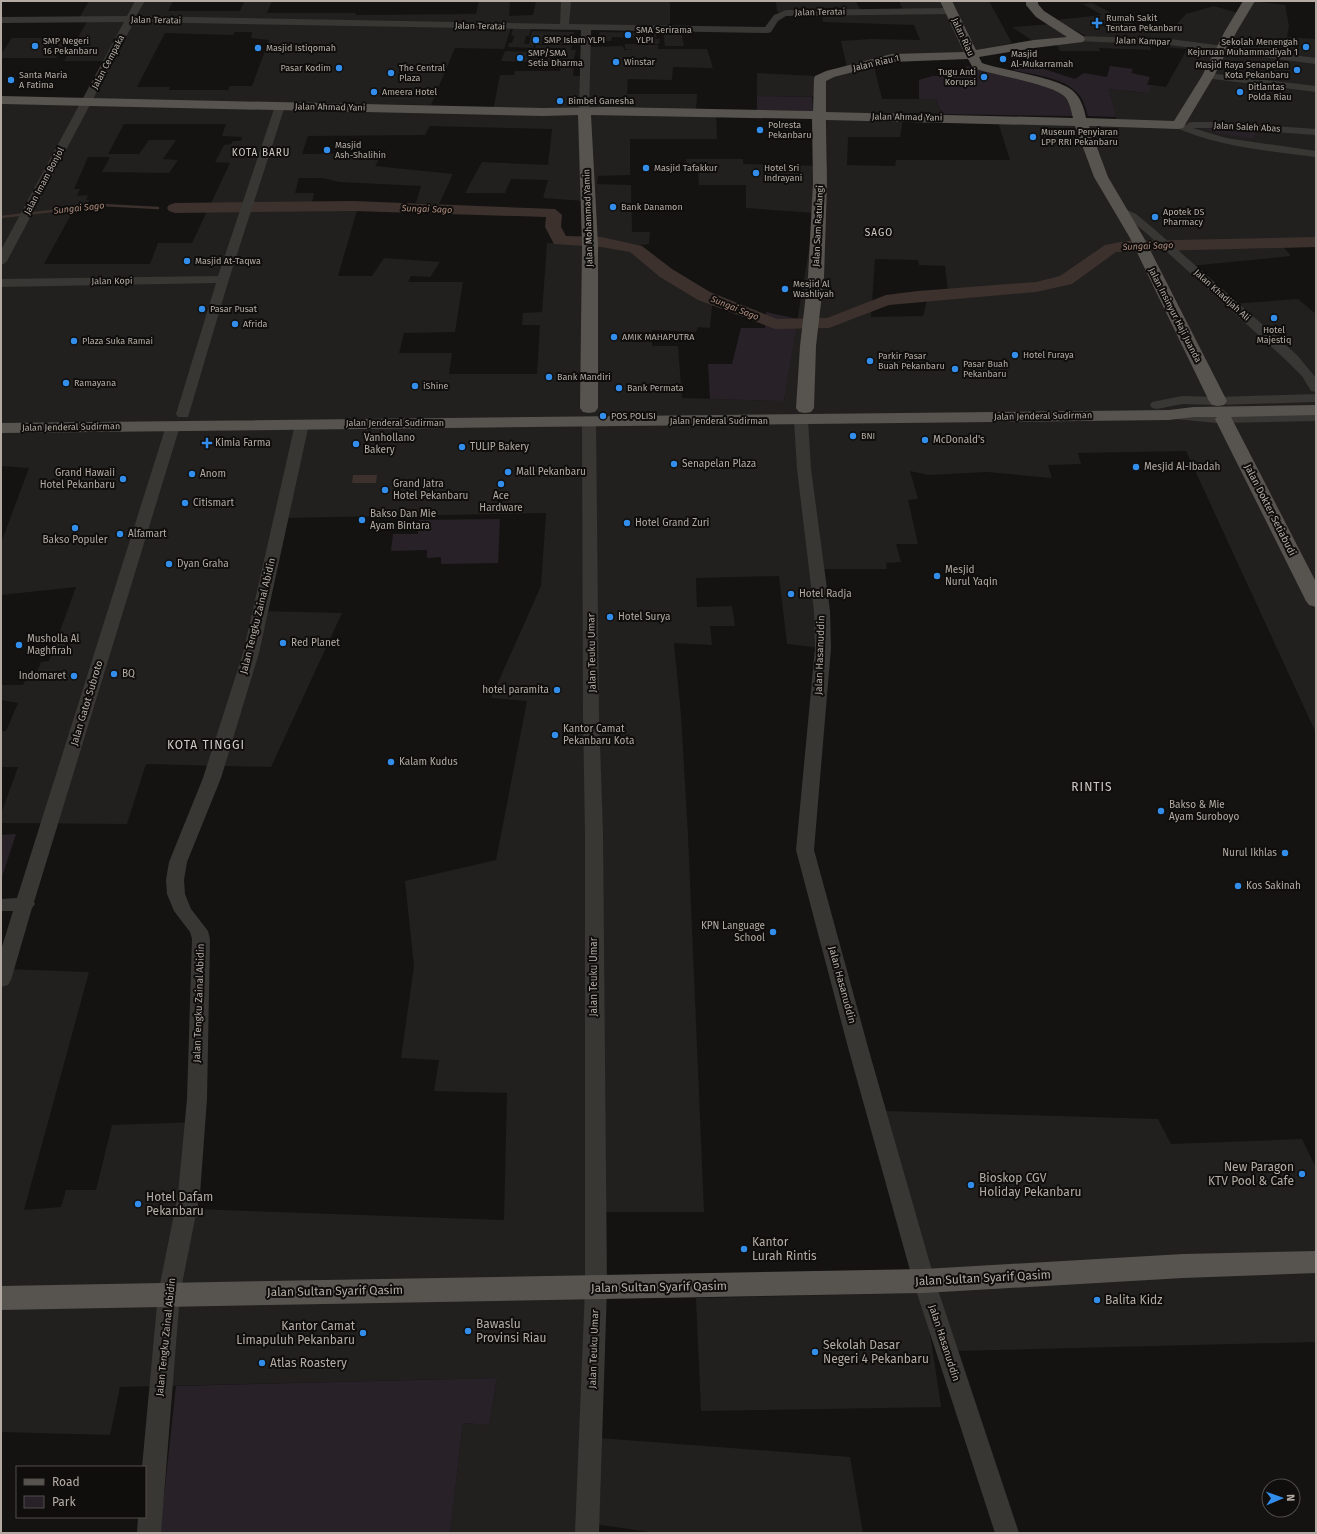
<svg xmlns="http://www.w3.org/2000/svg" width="1317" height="1534" font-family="'Fira Sans',sans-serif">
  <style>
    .built { fill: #21201e; fill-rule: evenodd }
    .green { fill: #282128 }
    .water { fill: #3c312c }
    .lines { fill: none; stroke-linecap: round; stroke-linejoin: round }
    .stream { stroke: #3c312c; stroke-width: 2.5 }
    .river { fill: #3c312c; fill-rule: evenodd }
    .minor { fill: #383733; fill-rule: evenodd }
    .major { fill: #57544f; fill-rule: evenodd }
    .poi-dot { fill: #338eeb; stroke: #0f0e0d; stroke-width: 1.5 }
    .labels { text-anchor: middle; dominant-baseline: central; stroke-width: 4; stroke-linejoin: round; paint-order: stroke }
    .far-street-label { font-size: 9px; fill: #b4aca4; stroke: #0f0e0d }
    .far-poi-label { font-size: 9px; fill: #b4aca4; stroke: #0f0e0d; text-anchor: start }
    .far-water-label { font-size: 9px; font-style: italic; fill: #ae8b7c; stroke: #0f0e0d }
    .far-quarter-label { font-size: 10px; letter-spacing: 1px; fill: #d0cbc5; stroke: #0f0e0d }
    .poi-label { font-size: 10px; fill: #b4aca4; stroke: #0f0e0d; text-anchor: start }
    .street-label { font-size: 10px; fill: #b4aca4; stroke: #0f0e0d }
    .quarter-label { font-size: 12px; letter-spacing: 1px; fill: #d0cbc5; stroke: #0f0e0d }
    .near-poi-label { font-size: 12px; fill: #b4aca4; stroke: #0f0e0d; text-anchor: start }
    .near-street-label { font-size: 12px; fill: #b4aca4; stroke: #0f0e0d }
  </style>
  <rect width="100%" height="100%" fill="#141312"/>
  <path class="built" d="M89,1H173L168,11H240L244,1H272L267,13H355L356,15L476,14L479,1H510L509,16L533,15L536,1H670V30L511,28L504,49L455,48L431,105L86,100L107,61H64L88,20H78ZM235,32H252L251,38L269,40L252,86H230L228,90H169L170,87H137L165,33L233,35Z
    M855,1L861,10H903L899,1H989L1012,43L959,54L847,67L841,41L871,39L920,40L914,25L823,22L822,12L782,15L777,11L776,2Z
    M1251,1L1285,5L1289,26L1287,37L1316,39V241L1280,243L1291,256L1190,266L1230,304L1298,299L1316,314V733L1186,451L1078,453L1081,464L1048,465L1052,478L987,472L928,475L910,471L918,499L908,500L918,544H896L901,562L886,563L887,569H818L823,648L787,644L779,576L696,578L697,607L732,606L735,626H710L712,645L674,643L681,715L688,835L704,1212H596L599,1438L850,1457L863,1533H656L595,1524V1533H450L463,1423L489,1425L497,1378L120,1387L110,1435L1,1432V981L5,969L89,972L24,1210L61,1207L66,1190H96L112,1125L200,1122L193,1209L504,1220L507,1093L434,1091L439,1060L401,1058L414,966L405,881L496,860L527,701L491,698L541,586L546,513L282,518L260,611L342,613L271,767L146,764L127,824L1,823V814L18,767H1V731H6L18,703L1,700V685H23L26,679H34L41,662L49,661L76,587L1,595V543L29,468L1,466V104L493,111L500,75H514L515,71H560L561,64H574L573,76H587L588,47L623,46L624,50L635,49H625V44H633L658,45V49H707L713,68L673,67L672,80L628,79L627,94H697L696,111H716L717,139H630V175L598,176L597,184L631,185L632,232H650L649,244L632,246L658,265L713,296L710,328L698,327L696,332L652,330V346H678L682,398L784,401L815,213L746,208V185H699L698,171H687L686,159H743V164L827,166L826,97L757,96V73L834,77L874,66L882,99H936L942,114L904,113L900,137H848L847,165L895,166L896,160H1010L997,119L1117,123L1109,89L1147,93L1152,85L1166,87L1187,49L1150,46L1151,50L1099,48L1100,51H1060L1053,39L1033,41L1012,27L1052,24L1074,38L1088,37L1056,20L1102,15L1083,4L1092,3L1137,26L1172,29L1186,14L1214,6L1242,14ZM124,124H226L222,136L242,137L241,141H233L231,144L224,145L215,162L230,163L192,243H158L150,264H44L74,209L88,203L89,200H86L88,195L77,196L80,189H74L88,157H110L102,172L169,173L178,160L163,159L176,140H149L139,154H108ZM430,126L552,129L548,165L482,162L465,193H505L511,179L548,180L543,198L584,201L585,244L547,243L542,312L523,313L522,325H540L537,374H449L452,353H399L404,333L455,332L463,282H408L411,276L430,277L440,262L384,258L372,276H338L358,207L311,208L314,193H295L299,178H323L339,182L421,186L416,203L439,204L453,174L375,166L383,153L302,154L308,136L425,135ZM875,259L918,260L919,265L945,266L948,291L920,293L927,301L923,316L871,317Z
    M513,29H531L529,36H526L524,44H529L532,31L574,32L571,44H559L561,37L544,36L542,44H534L533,48L508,47L509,43H512L514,36L511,35Z
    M663,31H681L684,46H665Z
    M600,32L657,33L655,39H660L659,44H645L646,38L612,37L611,41H597Z
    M12,38H68L56,58H1V54Z
    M536,45H572L571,50H568H576L573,62H562L564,53L548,52V49H535Z
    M505,51L537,52L536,57H515L562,58L561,63L501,61Z
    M886,1111L1158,1119L1171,1144L1302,1139L1316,1168V1342L954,1351Z
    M924,1293L941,1407L701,1411L696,1298Z"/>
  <path class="green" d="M1025,63L1075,79L1084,73L1107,77L1110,66L1133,69L1131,73L1150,77L1147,85H1152L1148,93L1109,89L1116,117L1088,116C1086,110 1084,101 1080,96C1066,77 1034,75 1013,70Z
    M966,66L1032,81L1063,94L1068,102L1073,116L942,114L936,99H919V80L932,76H949L948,73H968Z
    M757,96L812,97L813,111L757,110Z
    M1209,127L1258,130L1253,139L1212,132L1208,130Z
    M766,312L798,319L784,401L710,399L708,364H732L741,328H765Z
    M500,519L498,563L441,564V557L427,558V550L391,551L393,534H418L419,520Z
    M16,834L1,880V835Z
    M497,1378L489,1425L463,1423L450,1533H160L176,1386Z"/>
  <path class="water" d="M353,475H377L376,483H352Z"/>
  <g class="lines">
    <path class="stream" d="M1,217L102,205L158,208"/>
    <path class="river" d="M353,201L555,209L562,215L561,227L566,236L601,237L642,246L672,269L710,292L777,319L827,318L886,295L918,291L1036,282L1060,276L1105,245L1126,241L1316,237V247L1116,252L1072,284L1036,292L889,305L829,328L775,329L698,300L660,277L630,252L601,247L554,244L545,227L546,217L353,211L175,213L169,211L167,208L169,205L175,203Z"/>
    <path class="minor" d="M135,1H145L136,16L560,24L561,1H571L569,24L765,27L774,15L786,10L951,8L956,11L951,14L786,16L778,21L771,32L768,33L591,30L589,111L584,114L579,111L581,30L134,22L7,261L5,263L1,265V250L124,22L1,23V17L127,16Z
      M1079,36L1170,39L1316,58V64L1170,45L1076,41L1074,39Z
      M1208,73L1316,86V92L1205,78L1203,76Z
      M280,103L285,106L229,279L188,417H178L176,414L216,283L1,287V279L218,276L275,106Z
      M1178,122L1187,125L1188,123L1192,122H1219L1316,129V135L1219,128H1193L1226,138L1316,151V157C1268,151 1219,147 1174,127L1173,125Z
      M1120,207L1136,214L1153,228L1297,355L1316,378V392L1311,391L1302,376L1287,361L1145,232L1128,218L1114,210Z
      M1316,394V402L1218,405L1182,404L1157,409L1152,408L1150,405L1152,402L1182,396L1218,397Z
      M1170,411L1217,415L1316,413V421L1217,423L1165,418L1163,415L1165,412Z
      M801,416L806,417L808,420L811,469L830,611L831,648L814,850L869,1051L935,1281L1019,1533H995L913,1281L849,1051L796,850L815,648L814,611L797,469L794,420L796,417Z
      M589,417L594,418L596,421L599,716L603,833L607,1288L599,1533H575L585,1288V833L583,716L582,421L584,418Z
      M302,420L307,421L309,424L259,653L221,778L187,862L184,880L185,894L191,909L208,931L210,939L207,1099L200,1194L180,1294L161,1533H137L138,1517H145V1467H142L158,1294L178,1194L187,1099L192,939L190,932L174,911L167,894L166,880L169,862L203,778L243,653L295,424L297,421Z
      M173,422L178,423L180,426L34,902L35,904L32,908L11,980L8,985L1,987V950L13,911H1V899L17,898L166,426L168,423Z"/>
    <path class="major" d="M940,1H952L976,50L1034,40L1067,37L1036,17L1026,5V1H1038V4L1044,11L1083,36L1085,39L1083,42L1034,48L979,57L982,63C1005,71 1057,77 1073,91C1081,98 1084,108 1086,118L1174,121L1202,76L1225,31L1243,1H1255L1237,31L1214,76L1183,128L1178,129L1089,126L1108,177L1144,238L1227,401L1224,405L1218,406L1212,405L1209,401L1130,238L1094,177L1075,126L826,120L827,184L824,277L816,346L814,408L811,412L805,413L799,412L796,408L800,346L808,277L813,184L812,119L591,115L598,245V408L595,412L589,413L583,412L580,408L582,245L578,115L543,116L1,104V96L543,108L609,107L813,111L814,79L815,76L826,71L892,54L964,52ZM968,59L973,68C993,75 1052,84 1065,97C1070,103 1071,111 1073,118L826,112V81L834,77L892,62Z
      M1316,405V415L1231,417L1316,582V607L1309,605L1306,601L1215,419L1217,417H1194L1169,420L1,433V423L1169,410L1194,407Z
      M1316,1251V1273L1183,1278L924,1293L1,1310V1286L924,1269L1183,1254Z"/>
  </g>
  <g class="poi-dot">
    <path d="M1095 17h4v4h4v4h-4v4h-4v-4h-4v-4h4z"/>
    <circle cx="628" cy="35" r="4"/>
    <circle cx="536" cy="40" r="4"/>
    <circle cx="35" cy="46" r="4"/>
    <circle cx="1306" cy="47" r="4"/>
    <circle cx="258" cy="48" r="4"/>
    <circle cx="520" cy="58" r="4"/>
    <circle cx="1003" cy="59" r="4"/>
    <circle cx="616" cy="62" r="4"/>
    <circle cx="339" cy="68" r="4"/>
    <circle cx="1297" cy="70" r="4"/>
    <circle cx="391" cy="73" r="4"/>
    <circle cx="984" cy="77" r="4"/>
    <circle cx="11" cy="80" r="4"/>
    <circle cx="374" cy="92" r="4"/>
    <circle cx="1240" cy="92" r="4"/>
    <circle cx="560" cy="101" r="4"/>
    <circle cx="760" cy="130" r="4"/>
    <circle cx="1033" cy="137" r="4"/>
    <circle cx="327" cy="150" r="4"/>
    <circle cx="646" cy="168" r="4"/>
    <circle cx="756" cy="173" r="4"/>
    <circle cx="613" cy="207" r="4"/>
    <circle cx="1155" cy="217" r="4"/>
    <circle cx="187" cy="261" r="4"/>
    <circle cx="785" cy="289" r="4"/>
    <circle cx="202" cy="309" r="4"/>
    <circle cx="1274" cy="318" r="4"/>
    <circle cx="235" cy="324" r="4"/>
    <circle cx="614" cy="337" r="4"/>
    <circle cx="74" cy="341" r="4"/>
    <circle cx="1015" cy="355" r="4"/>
    <circle cx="870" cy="361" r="4"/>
    <circle cx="955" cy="369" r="4"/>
    <circle cx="549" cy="377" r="4"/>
    <circle cx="66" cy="383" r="4"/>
    <circle cx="415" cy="386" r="4"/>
    <circle cx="619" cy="388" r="4"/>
    <circle cx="603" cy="416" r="4"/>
    <circle cx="853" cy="436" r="4"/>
    <circle cx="925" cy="440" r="4"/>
    <path d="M205 437h4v4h4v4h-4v4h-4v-4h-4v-4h4z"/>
    <circle cx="356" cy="444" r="4"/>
    <circle cx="462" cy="447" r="4"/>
    <circle cx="674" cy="464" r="4"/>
    <circle cx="1136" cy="467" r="4"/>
    <circle cx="508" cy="472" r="4"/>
    <circle cx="192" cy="474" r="4"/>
    <circle cx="123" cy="479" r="4"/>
    <circle cx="501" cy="484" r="4"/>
    <circle cx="385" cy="490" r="4"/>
    <circle cx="185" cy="503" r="4"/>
    <circle cx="362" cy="520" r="4"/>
    <circle cx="627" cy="523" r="4"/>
    <circle cx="75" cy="528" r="4"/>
    <circle cx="120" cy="534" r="4"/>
    <circle cx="169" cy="564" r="4"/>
    <circle cx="937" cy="576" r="4"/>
    <circle cx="791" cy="594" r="4"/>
    <circle cx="610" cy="617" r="4"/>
    <circle cx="283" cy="643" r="4"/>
    <circle cx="19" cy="645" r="4"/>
    <circle cx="114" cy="674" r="4"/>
    <circle cx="74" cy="676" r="4"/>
    <circle cx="557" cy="690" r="4"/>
    <circle cx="555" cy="735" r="4"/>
    <circle cx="391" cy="762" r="4"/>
    <circle cx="1161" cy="811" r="4"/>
    <circle cx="1285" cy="853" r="4"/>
    <circle cx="1238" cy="886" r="4"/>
    <circle cx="773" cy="932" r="4"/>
    <circle cx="1302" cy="1174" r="4"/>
    <circle cx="971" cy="1185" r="4"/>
    <circle cx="138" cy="1204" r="4"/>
    <circle cx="744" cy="1249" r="4"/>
    <circle cx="1097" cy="1300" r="4"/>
    <circle cx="468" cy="1331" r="4"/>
    <circle cx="363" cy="1333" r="4"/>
    <circle cx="815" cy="1352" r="4"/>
    <circle cx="262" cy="1363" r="4"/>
  </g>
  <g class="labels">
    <g class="far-street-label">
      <text transform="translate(820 12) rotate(-1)">Jalan Teratai</text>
      <text transform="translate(156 20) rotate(1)">Jalan Teratai</text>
      <text transform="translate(480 26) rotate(1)">Jalan Teratai</text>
      <text transform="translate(963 37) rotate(65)">Jalan Riau</text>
      <text transform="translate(1143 41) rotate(2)">Jalan Kampar</text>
      <text transform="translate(108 62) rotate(-62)">Jalan Cempaka</text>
      <text transform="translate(876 63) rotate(-13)">Jalan Riau 1</text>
      <text transform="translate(330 107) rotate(1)">Jalan Ahmad Yani</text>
      <text transform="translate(907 117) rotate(1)">Jalan Ahmad Yani</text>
      <text transform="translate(1247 127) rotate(3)">Jalan Saleh Abas</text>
      <text transform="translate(44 181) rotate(-62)">Jalan Imam Bonjol</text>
      <text transform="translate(588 218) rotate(-92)">Jalan Mohammad Yamin</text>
      <text transform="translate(818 226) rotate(-87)">Jalan Sam Ratulangi</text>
      <text transform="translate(112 281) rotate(-1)">Jalan Kopi</text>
      <text transform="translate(1222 295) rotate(42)">Jalan Khadijah Ali</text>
      <text transform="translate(1175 315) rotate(63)">Jalan Insinyur Haji Juanda</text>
      <text transform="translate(1043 416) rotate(-1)">Jalan Jenderal Sudirman</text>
      <text x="719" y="421">Jalan Jenderal Sudirman</text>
      <text x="395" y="423">Jalan Jenderal Sudirman</text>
      <text transform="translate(71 427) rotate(-1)">Jalan Jenderal Sudirman</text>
    </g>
    <g class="far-poi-label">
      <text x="1106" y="18">Rumah Sakit<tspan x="1106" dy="10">Tentara Pekanbaru</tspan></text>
      <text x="636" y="30">SMA Serirama<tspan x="636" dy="10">YLPI</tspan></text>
      <text x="544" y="40">SMP Islam YLPI</text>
      <text x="43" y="41">SMP Negeri<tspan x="43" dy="10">16 Pekanbaru</tspan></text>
      <text x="1298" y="42" text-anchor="end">Sekolah Menengah<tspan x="1298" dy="10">Kejuruan Muhammadiyah 1</tspan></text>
      <text x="266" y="48">Masjid Istiqomah</text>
      <text x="528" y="53">SMP/SMA<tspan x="528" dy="10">Setia Dharma</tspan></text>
      <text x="1011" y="54">Masjid<tspan x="1011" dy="10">Al-Mukarramah</tspan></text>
      <text x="624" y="62">Winstar</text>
      <text x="1289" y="65" text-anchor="end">Masjid Raya Senapelan<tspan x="1289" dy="10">Kota Pekanbaru</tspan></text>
      <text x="331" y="68" text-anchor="end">Pasar Kodim</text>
      <text x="399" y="68">The Central<tspan x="399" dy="10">Plaza</tspan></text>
      <text x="976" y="72" text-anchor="end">Tugu Anti<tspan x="976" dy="10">Korupsi</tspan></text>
      <text x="19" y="75">Santa Maria<tspan x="19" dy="10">A Fatima</tspan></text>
      <text x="1248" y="87">Ditlantas<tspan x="1248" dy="10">Polda Riau</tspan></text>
      <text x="382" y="92">Ameera Hotel</text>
      <text x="568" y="101">Bimbel Ganesha</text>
      <text x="768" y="125">Polresta<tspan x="768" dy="10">Pekanbaru</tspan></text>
      <text x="1041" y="132">Museum Penyiaran<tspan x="1041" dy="10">LPP RRI Pekanbaru</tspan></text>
      <text x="335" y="145">Masjid<tspan x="335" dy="10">Ash-Shalihin</tspan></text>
      <text x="654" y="168">Masjid Tafakkur</text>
      <text x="764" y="168">Hotel Sri<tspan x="764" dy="10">Indrayani</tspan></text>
      <text x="621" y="207">Bank Danamon</text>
      <text x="1163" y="212">Apotek DS<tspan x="1163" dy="10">Pharmacy</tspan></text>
      <text x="195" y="261">Masjid At-Taqwa</text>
      <text x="793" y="284">Mesjid Al<tspan x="793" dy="10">Washliyah</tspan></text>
      <text x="210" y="309">Pasar Pusat</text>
      <text x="243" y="324">Afrida</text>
      <text x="1274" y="330" text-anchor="middle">Hotel<tspan x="1274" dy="10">Majestiq</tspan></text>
      <text x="622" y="337">AMIK MAHAPUTRA</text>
      <text x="82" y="341">Plaza Suka Ramai</text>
      <text x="1023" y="355">Hotel Furaya</text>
      <text x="878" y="356">Parkir Pasar<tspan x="878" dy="10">Buah Pekanbaru</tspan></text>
      <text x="963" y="364">Pasar Buah<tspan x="963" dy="10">Pekanbaru</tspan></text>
      <text x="557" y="377">Bank Mandiri</text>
      <text x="74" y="383">Ramayana</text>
      <text x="423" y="386">iShine</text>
      <text x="627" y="388">Bank Permata</text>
      <text x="611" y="416">POS POLISI</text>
      <text x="861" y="436">BNI</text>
    </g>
    <g class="far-water-label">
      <text transform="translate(79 208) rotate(-6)">Sungai Sago</text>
      <text transform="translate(427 209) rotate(2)">Sungai Sago</text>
      <text transform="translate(1148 246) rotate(-2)">Sungai Sago</text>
      <text transform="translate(735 308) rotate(22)">Sungai Sago</text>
    </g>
    <g class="far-quarter-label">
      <text x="261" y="153">KOTA BARU</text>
      <text x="879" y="233">SAGO</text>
    </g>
    <g class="poi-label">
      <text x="364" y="438">Vanhollano<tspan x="364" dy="12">Bakery</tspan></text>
      <text x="933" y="440">McDonald's</text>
      <text x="215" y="443">Kimia Farma</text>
      <text x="470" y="447">TULIP Bakery</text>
      <text x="682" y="464">Senapelan Plaza</text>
      <text x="1144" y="467">Mesjid Al-Ibadah</text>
      <text x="516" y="472">Mall Pekanbaru</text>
      <text x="115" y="473" text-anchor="end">Grand Hawaii<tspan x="115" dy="12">Hotel Pekanbaru</tspan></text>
      <text x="200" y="474">Anom</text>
      <text x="393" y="484">Grand Jatra<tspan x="393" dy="12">Hotel Pekanbaru</tspan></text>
      <text x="501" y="496" text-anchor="middle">Ace<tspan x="501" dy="12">Hardware</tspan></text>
      <text x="193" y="503">Citismart</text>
      <text x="370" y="514">Bakso Dan Mie<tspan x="370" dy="12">Ayam Bintara</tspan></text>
      <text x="635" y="523">Hotel Grand Zuri</text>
      <text x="128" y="534">Alfamart</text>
      <text x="75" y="540" text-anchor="middle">Bakso Populer</text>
      <text x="177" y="564">Dyan Graha</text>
      <text x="945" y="570">Mesjid<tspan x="945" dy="12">Nurul Yaqin</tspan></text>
      <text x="799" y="594">Hotel Radja</text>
      <text x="618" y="617">Hotel Surya</text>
      <text x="27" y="639">Musholla Al<tspan x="27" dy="12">Maghfirah</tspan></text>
      <text x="291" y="643">Red Planet</text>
      <text x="122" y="674">BQ</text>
      <text x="66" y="676" text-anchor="end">Indomaret</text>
      <text x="549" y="690" text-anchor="end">hotel paramita</text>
      <text x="563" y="729">Kantor Camat<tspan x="563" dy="12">Pekanbaru Kota</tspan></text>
      <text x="399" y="762">Kalam Kudus</text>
      <text x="1169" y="805">Bakso &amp; Mie<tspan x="1169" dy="12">Ayam Suroboyo</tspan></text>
      <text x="1277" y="853" text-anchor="end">Nurul Ikhlas</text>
      <text x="1246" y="886">Kos Sakinah</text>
      <text x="765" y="926" text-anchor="end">KPN Language<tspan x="765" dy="12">School</tspan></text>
    </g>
    <g class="street-label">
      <text transform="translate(1270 510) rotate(63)">Jalan Dokter Setiabudi</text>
      <text transform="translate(258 616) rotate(-76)">Jalan Tengku Zainal Abidin</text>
      <text transform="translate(592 653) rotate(-91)">Jalan Teuku Umar</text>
      <text transform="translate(820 655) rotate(-88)">Jalan Hasanuddin</text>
      <text transform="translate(87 703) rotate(-73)">Jalan Gatot Subroto</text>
      <text transform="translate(594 977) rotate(-90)">Jalan Teuku Umar</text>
      <text transform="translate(842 985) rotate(75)">Jalan Hasanuddin</text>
      <text transform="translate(199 1003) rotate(-88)">Jalan Tengku Zainal Abidin</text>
      <text transform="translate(166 1337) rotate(-84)">Jalan Tengku Zainal Abidin</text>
      <text transform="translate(944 1343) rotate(72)">Jalan Hasanuddin</text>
      <text transform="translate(594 1349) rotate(-88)">Jalan Teuku Umar</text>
    </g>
    <g class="quarter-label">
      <text x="206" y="745">KOTA TINGGI</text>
      <text x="1092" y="787">RINTIS</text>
    </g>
    <g class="near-poi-label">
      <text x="1294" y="1167" text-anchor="end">New Paragon<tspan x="1294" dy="14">KTV Pool &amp; Cafe</tspan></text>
      <text x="979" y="1178">Bioskop CGV<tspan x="979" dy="14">Holiday Pekanbaru</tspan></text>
      <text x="146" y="1197">Hotel Dafam<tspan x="146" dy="14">Pekanbaru</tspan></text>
      <text x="752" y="1242">Kantor<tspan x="752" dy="14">Lurah Rintis</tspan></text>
      <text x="1105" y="1300">Balita Kidz</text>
      <text x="476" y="1324">Bawaslu<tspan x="476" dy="14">Provinsi Riau</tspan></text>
      <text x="355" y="1326" text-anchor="end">Kantor Camat<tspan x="355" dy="14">Limapuluh Pekanbaru</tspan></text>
      <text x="823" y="1345">Sekolah Dasar<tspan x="823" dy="14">Negeri 4 Pekanbaru</tspan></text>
      <text x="270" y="1363">Atlas Roastery</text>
    </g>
    <g class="near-street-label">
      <text transform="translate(983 1278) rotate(-3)">Jalan Sultan Syarif Qasim</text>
      <text transform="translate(659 1287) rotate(-1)">Jalan Sultan Syarif Qasim</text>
      <text transform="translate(335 1291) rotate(-1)">Jalan Sultan Syarif Qasim</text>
    </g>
  </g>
  <rect width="1317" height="1534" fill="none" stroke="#b4aca4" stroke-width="4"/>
  <rect x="16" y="1466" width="130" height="52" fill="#0f0e0d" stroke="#514d49"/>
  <rect x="24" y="1479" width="20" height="6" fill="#57544f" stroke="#514d49"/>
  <text x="52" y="1486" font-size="12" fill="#b4aca4">Road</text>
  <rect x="24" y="1496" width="20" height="12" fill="#282128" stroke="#514d49"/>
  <text x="52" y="1506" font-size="12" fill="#b4aca4">Park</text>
  <g transform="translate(1281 1498) rotate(88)"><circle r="19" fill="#0f0e0d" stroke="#514d49"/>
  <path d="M0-3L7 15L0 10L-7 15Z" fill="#338eeb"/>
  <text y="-6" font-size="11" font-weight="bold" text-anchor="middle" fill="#b4aca4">N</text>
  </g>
</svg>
